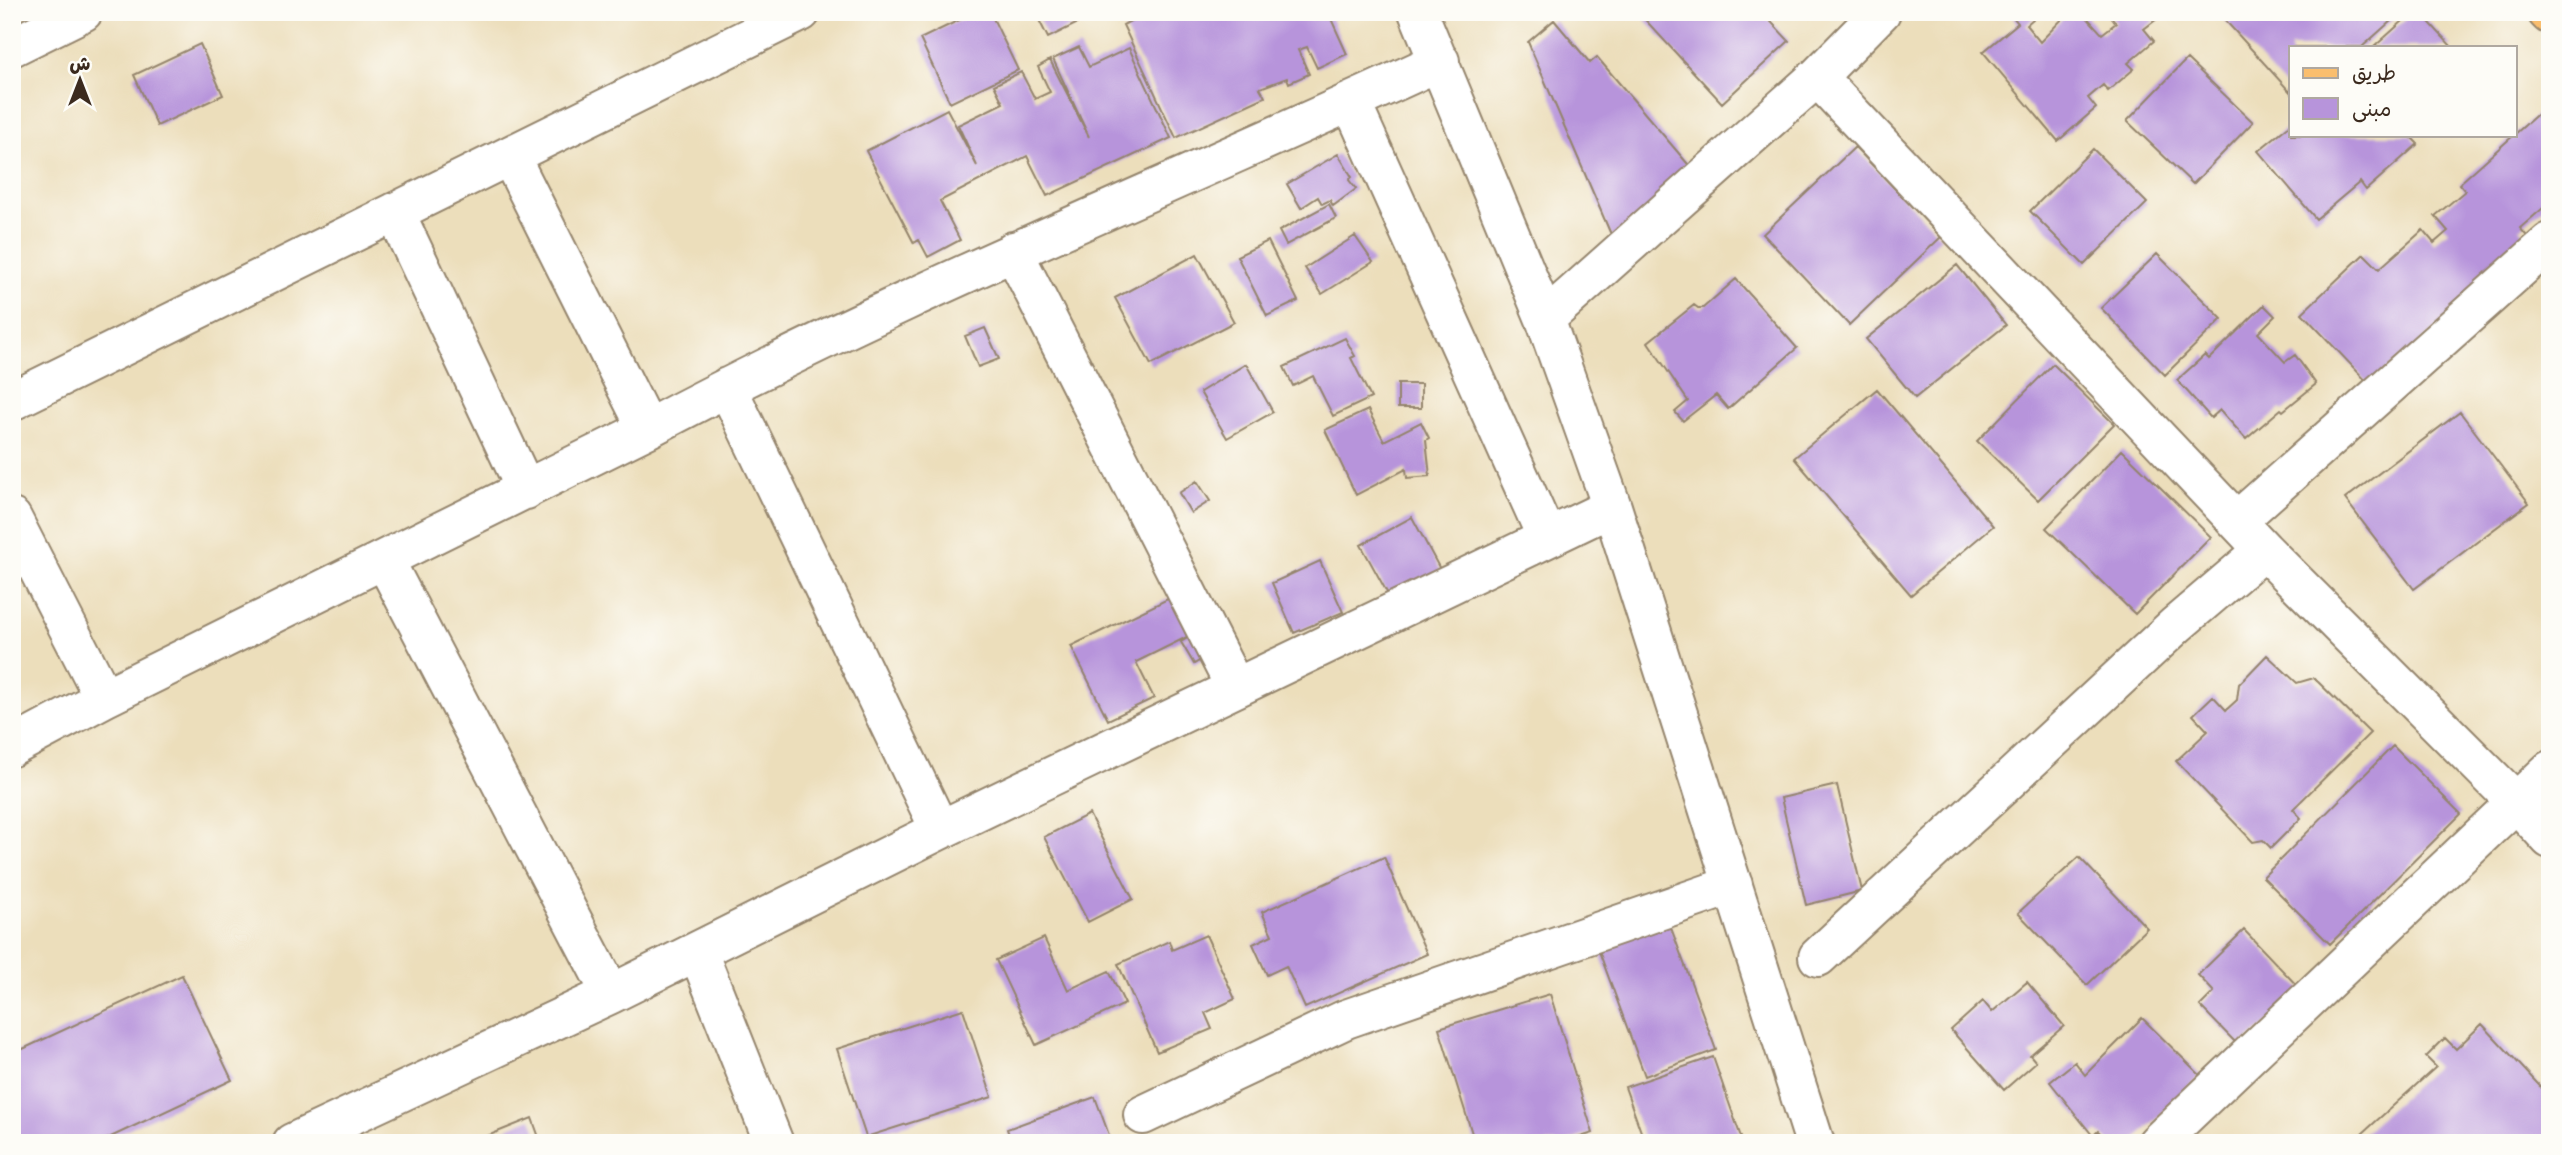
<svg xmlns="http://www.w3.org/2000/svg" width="2562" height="1155" font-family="'Playpen Sans','Playpen Sans Arabic',sans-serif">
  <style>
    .building { fill: #b794db }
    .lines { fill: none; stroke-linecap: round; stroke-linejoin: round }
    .minor-casing { stroke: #94846c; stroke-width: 42 }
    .major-casing { stroke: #94846c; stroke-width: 42 }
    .minor { stroke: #fff; stroke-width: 38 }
    .major { stroke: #fabe6e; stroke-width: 38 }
  </style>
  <rect width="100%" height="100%" fill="#fdfcf7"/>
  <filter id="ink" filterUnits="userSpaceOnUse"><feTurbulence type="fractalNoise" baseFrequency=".0143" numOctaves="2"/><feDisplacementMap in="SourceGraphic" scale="14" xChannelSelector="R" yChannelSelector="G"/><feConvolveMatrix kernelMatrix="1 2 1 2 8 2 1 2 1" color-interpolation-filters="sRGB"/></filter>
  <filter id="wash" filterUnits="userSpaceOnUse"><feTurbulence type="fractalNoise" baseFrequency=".00686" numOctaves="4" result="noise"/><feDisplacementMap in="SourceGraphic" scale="28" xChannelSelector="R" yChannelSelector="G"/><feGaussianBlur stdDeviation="1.57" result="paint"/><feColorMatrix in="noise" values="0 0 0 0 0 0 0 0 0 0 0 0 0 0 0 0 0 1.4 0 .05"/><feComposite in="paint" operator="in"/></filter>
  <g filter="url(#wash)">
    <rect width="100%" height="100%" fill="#ecdebb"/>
    <g id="blocks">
      <path class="building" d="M976,12H990L1018,70L950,103L920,39Z
        M1035,12H1100L1048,38Z
        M1147,12H1328L1347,54L1317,68L1307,47L1298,50L1309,74L1289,83L1287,78L1260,88L1265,97L1176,138L1123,25Z
        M1638,12H1762L1789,41L1722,103Z
        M2009,12H2041L2026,25L2040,42L2069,12H2082L2102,34L2116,23L2108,12H2166L2144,29L2154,41L2128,63L2134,69L2108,91L2103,85L2088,98L2096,108L2058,141L1983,52L2018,23Z
        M2231,12H2401L2362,47H2291V93L2224,19Z
        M2413,12H2420L2452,47H2374Z
        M1554,20L1590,63L1597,57L1698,176L1616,246L1528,42Z
        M200,44L223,95L157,126L134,75Z
        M1079,47L1089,67L1129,48L1171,138L1047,196L1027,156L940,201L960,240L928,257L919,240L914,243L866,151L947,109L977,166L958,125L1003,103L994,85L1021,72L1035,99L1050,92L1038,67L1050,60L1089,137L1053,59Z
        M2187,59L2253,122L2193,184L2127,121Z
        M2542,110L2550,119V202L2520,228L2537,248L2369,384L2302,313L2364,254L2379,269L2423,230L2434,243L2448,231L2435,216L2465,191L2459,184Z
        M2291,124V135H2416L2412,138L2418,144L2366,190L2360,182L2316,219L2258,151Z
        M1855,147L1941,237L1849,325L1763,234Z
        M2093,149L2147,203L2084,265L2030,211Z
        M1338,154L1352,177L1349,180L1356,189L1333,206L1330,200L1322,204L1318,197L1301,208L1287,184Z
        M1329,204L1336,218L1286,245L1279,231Z
        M1355,236L1373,262L1322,294L1305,268Z
        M1268,241L1298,301L1267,316L1237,256Z
        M1197,254L1234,322L1151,365L1115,298Z
        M2157,254L2222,319L2165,375L2101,308Z
        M1957,265L2006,325L1915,398L1866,339Z
        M1736,279L1797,348L1728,409L1716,395L1683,421L1675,412L1688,401L1648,342L1694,305L1698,308H1703Z
        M2264,305L2275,316L2258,333L2285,362L2295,355L2316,384L2283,411L2281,409L2246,439L2220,410L2211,418L2177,380L2205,355L2209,359Z
        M985,328L999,359L978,367L965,336Z
        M1345,338L1355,356L1351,358L1371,398L1333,416L1313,376L1293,386L1284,367Z
        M1246,364L1273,412L1227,438L1200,392Z
        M2053,364L2114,424L2038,500L1977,441Z
        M1398,384H1421V408H1398Z
        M1877,389L1993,526L1911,595L1794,458Z
        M1368,410L1384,441L1421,422L1429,438L1426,440L1430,476L1407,478L1406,469L1356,495L1325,430Z
        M2460,412L2529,503L2414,589L2345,499Z
        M2122,450L2211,537L2135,614L2046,528Z
        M1197,481L1210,501L1191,513L1179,493Z
        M1412,517L1441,571L1390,598L1361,545Z
        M1320,561L1343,612L1294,633L1272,583Z
        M1180,593L1199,631L1136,662L1154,698L1108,720L1071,646Z
        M1196,633L1209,655L1194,664L1181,642Z
        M2267,655L2297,683L2314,678L2370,733L2293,809L2301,818L2271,848L2263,840L2253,842L2176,761L2208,731L2193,715L2213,696L2226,710L2237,700L2239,684Z
        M2393,746L2461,814L2330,944L2263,877Z
        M1837,785L1862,891L1806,905L1781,798Z
        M1089,814L1133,899L1088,922L1044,837Z
        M1384,857L1427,954L1305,1008L1286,966L1267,975L1253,944L1272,935L1262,912Z
        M2079,857L2147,928L2087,985L2018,913Z
        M1667,917L1716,1050L1645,1076L1596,943Z
        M2244,930L2303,992L2240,1047L2200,1006L2214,992L2198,975Z
        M1206,935L1235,999L1205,1013L1212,1029L1157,1052L1118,964L1169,941L1172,950Z
        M1044,938L1068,990L1109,971L1125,1004L1036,1045L996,960Z
        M182,975L232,1080L98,1143H12V1054Z
        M2027,982L2064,1026L2030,1055L2036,1062L2004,1090L1951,1030L1983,1001L1992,1012Z
        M1550,994L1593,1133L1562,1143H1475L1439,1028Z
        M963,1009L992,1097L866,1137L837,1049Z
        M2142,1018L2200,1075L2132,1143H2110L2098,1131L2093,1136L2050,1082L2075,1062L2085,1075Z
        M2482,1024L2550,1097V1143H2352L2436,1067L2426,1057L2445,1038L2456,1049Z
        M1713,1057L1743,1143H1645L1625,1087Z
        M1095,1097L1112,1143H1012L1007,1129Z
        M532,1118L541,1143H470Z"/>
    </g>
  </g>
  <g filter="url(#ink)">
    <use href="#blocks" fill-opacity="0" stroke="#94846c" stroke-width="2"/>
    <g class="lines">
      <g class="minor-casing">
        <path id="minor" d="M1418,12L1545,319L1612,507L1815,1143
          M12,47L83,12
          M1817,77L2264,550L2515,801L2550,839
          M1351,102L1547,538
          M510,156L647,429
          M395,212L526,490
          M1013,251L1235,687
          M1545,319L1817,77L1881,12
          M727,387L940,830
          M12,401L801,12
          M12,518L104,698
          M2238,520L2550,242
          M385,561L611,994
          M12,747L104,698L647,429C904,292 1176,184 1440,61
          M698,952L774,1143
          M1818,957L2176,625L2264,550
          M1143,1115L1346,1019L1733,885
          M292,1143L611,994L940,830L1612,507
          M2157,1143L2550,770"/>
      </g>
      <g class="major-casing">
        <path id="major" d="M2547,12L2550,15"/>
      </g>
      <use href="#minor" class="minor"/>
      <use href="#major" class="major"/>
    </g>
  </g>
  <rect width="2562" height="1155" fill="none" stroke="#fdfcf7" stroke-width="42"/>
  <rect x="2289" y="46" width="228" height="91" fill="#fdfcf7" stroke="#afa8a0" stroke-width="2"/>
  <rect x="2303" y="68" width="35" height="10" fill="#fabe6e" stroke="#afa8a0" stroke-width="2"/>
  <text x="2352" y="80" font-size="21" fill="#3b2a1e">طريق</text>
  <rect x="2303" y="98" width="35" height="21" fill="#b794db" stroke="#afa8a0" stroke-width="2"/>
  <text x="2352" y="116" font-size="21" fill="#3b2a1e">مبنى</text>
  <g transform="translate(80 80)" stroke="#fdfcf7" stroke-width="5" paint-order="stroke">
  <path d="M0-5L12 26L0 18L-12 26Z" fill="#3b2a1e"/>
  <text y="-10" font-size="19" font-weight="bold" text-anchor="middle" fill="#3b2a1e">ش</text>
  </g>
</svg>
